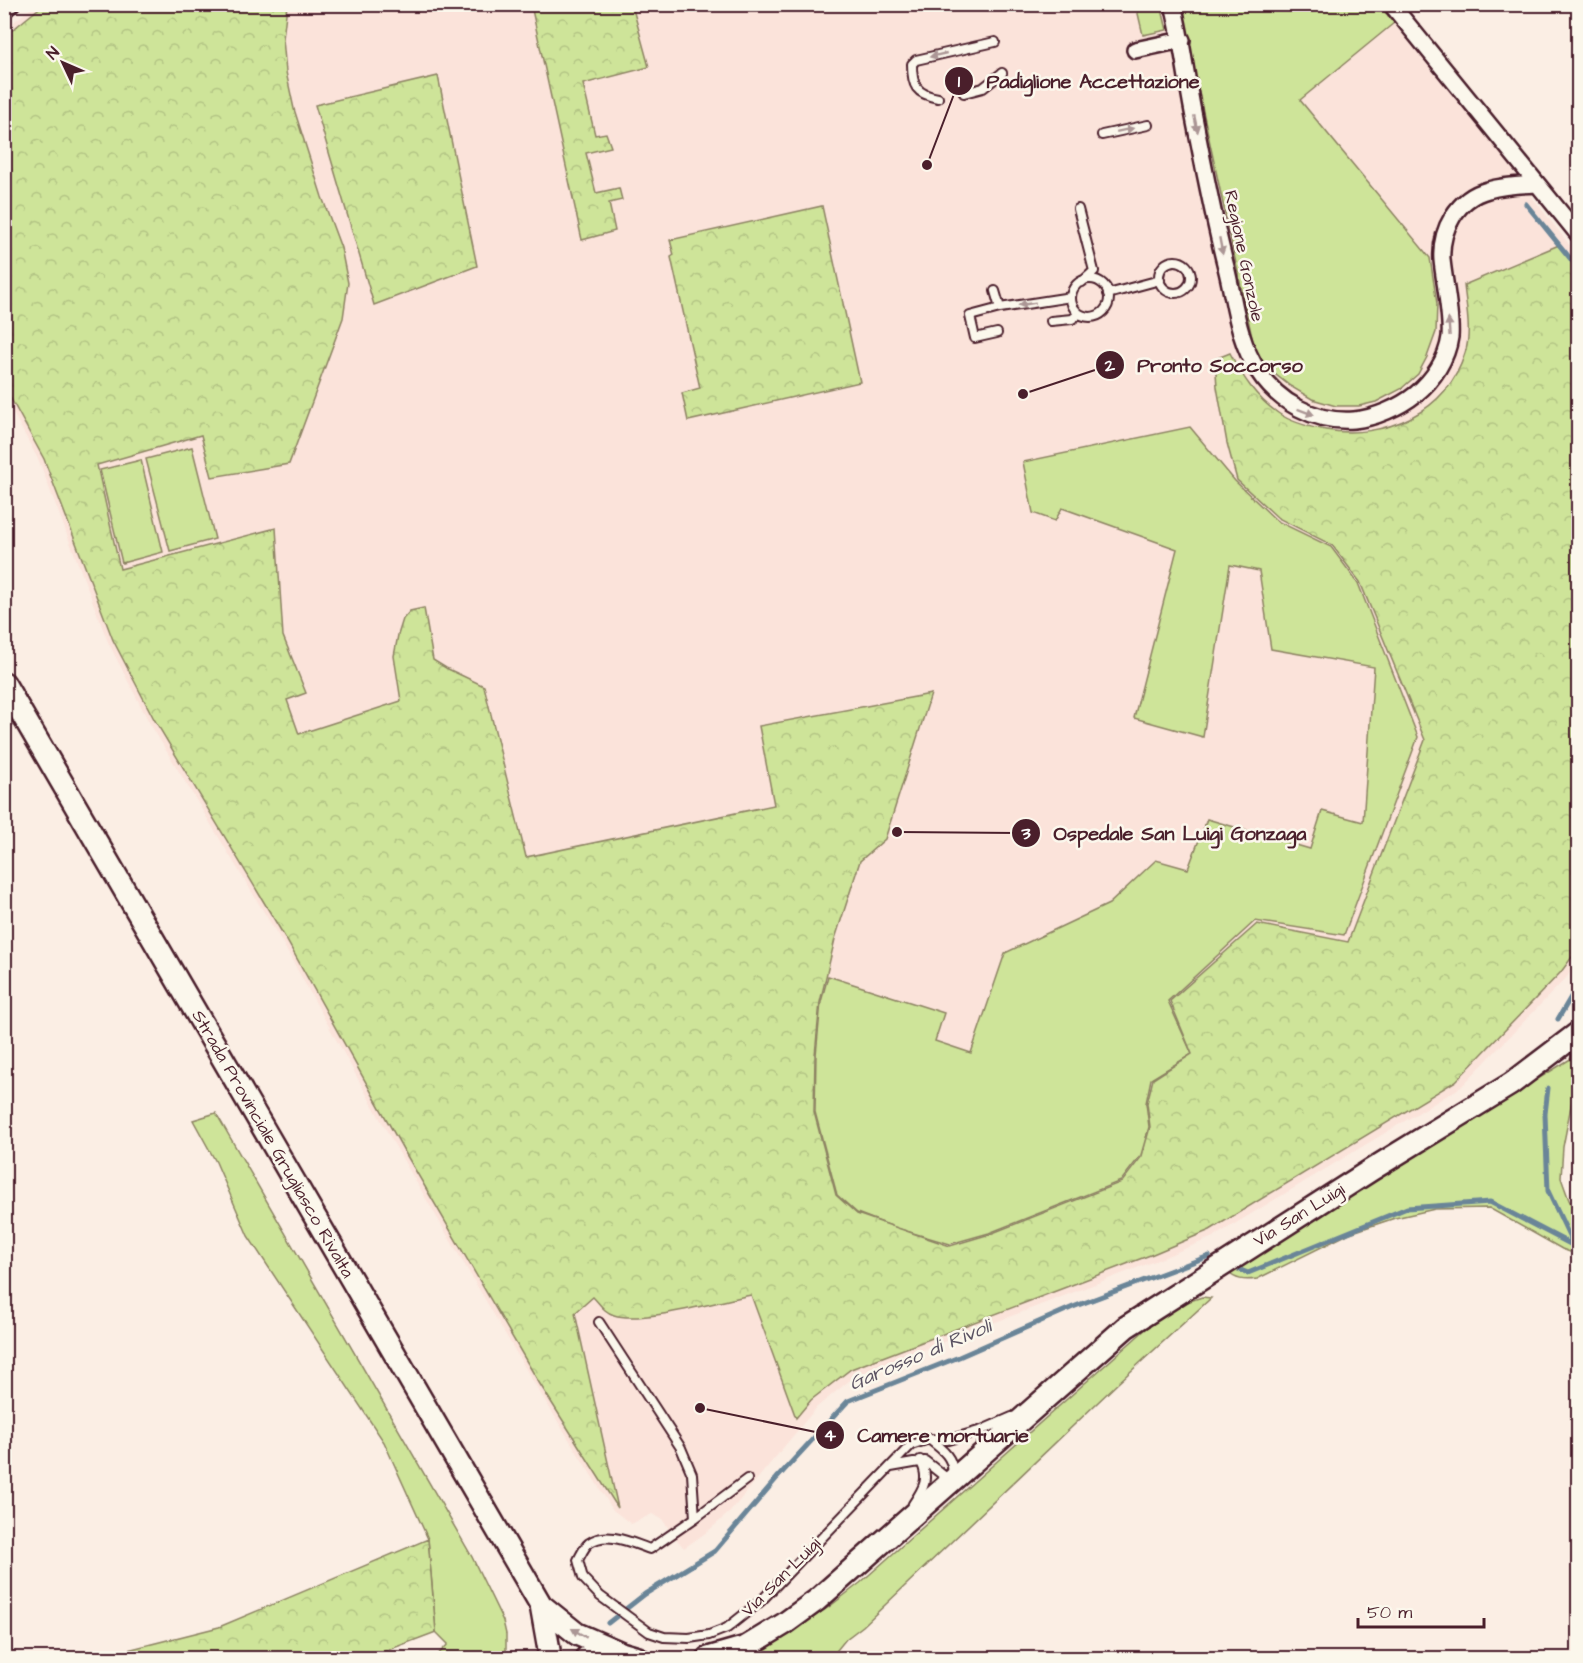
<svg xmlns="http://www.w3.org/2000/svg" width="1583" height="1663" font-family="'Architects Daughter',sans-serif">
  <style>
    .built { fill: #fbe3da }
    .green { fill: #cee499; stroke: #8c8262; stroke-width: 1.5 }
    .forest { fill: url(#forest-crowns); stroke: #8c8262; stroke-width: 1.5 }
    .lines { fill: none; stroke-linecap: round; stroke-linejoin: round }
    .stream { stroke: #6a8598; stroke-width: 5 }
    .lane-casing { stroke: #4a1f2b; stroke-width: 12 }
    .street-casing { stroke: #4a1f2b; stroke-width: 20 }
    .secondary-casing { stroke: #4a1f2b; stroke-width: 26 }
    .lane { stroke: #fbf7ec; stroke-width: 8 }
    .street { stroke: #fbf7ec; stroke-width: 15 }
    .secondary { stroke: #fbf7ec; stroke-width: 21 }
    .oneway { fill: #ab9695 }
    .labels { text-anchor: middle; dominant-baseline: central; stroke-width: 5; stroke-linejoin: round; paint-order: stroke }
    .street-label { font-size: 18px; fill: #4a1f2b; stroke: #fbf7ec }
    .water-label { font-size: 20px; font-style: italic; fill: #5a5262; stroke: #fbf7ec }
    .leader { fill: none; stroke: #4a1f2b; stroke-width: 2 }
    .callout-dot { fill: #4a1f2b; stroke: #fbf7ec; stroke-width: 2 }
    .mark-label { font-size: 18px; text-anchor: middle; font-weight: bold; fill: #fff }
    .callout-label { font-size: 20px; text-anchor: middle; font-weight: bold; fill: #4a1f2b; stroke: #fbf7ec; stroke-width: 5; stroke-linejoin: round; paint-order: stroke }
  </style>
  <defs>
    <pattern id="forest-crowns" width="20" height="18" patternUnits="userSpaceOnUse" patternTransform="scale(1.5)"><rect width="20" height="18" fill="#cee499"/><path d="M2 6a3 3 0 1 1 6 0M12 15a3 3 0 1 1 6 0" fill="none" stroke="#b2c384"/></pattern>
  </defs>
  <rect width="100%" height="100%" fill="#fbeee4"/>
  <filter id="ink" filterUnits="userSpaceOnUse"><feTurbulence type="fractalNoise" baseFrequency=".0167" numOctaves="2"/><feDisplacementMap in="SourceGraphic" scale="12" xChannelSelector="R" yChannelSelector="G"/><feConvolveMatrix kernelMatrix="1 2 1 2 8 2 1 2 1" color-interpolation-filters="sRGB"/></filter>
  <g filter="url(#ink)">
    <path class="built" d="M36,4L1379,5L1511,167L1523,185L1578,256V961L1567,977L1461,1087L1213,1237L1155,1261L855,1376L817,1407L730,1512L707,1532L684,1548L672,1534L662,1519L652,1514L631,1524L613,1510L534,1383L398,1151L282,942L149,722L108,642L39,461L5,398L4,30Z"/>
    <path class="green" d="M1136,5H1161L1167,30L1143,35Z
      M1180,5H1379L1394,23L1300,100L1430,258L1437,304L1436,332L1427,357L1418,374L1401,389L1376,402L1359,406H1336L1312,399L1290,386L1262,364L1253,342Z
      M1190,427L1235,481L1277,521L1331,547L1358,583L1418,737L1344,935L1255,921L1168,1001L1192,1054L1151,1079L1146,1103L1149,1127L1141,1155L1121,1181L989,1233L950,1244L896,1228L857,1213L837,1195L815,1112L816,1055L821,1002L828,976L944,1013L935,1041L971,1053L1005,953L1109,904L1156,860L1188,869L1207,819L1310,849L1322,811L1363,822L1374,667L1271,649L1259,571L1230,565L1203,737L1134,718L1177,549L1062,508L1055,521L1033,513L1023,462Z
      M192,447L215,539L170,551L146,459Z
      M141,460L163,552L122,563L100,470Z
      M1572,1058L1577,1075L1563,1147L1561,1178L1569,1200L1578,1217V1255L1562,1249L1489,1208L1435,1209L1395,1218L1350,1233L1257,1279C1244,1281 1236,1280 1226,1271Z
      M216,1113L472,1557L503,1621L506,1634V1658H435L448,1644L436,1632L428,1539L384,1442L248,1236L216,1162L193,1120Z
      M1202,1297L1211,1298L1118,1383L863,1626L846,1639L833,1655V1658H749L829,1607L860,1583L1156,1320L1178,1305Z"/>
    <path class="forest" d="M43,5H287L283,39L286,72L294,109L322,197L341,248L348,283L343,318L289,464L212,477L201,435L97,465L120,569L276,528L283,636L306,693L287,700L299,734L401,701L394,656L398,635L403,619L410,611L424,608L433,660L446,668L484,686L526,857L774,805L759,726L931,694L885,839L860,861L835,939L820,1002L815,1055L814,1112L836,1195L857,1214L950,1246L990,1234L1122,1182L1142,1156L1150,1127L1147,1103L1153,1079L1192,1054L1170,1001L1257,924L1348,942L1425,740L1360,582L1332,545L1278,518L1237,480L1227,443L1217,387L1215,359L1230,353C1242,376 1256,398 1278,413C1292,423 1309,427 1326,430C1383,440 1447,413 1465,353C1472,333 1466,306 1464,285L1559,245L1578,267V949L1561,972L1456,1081L1210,1230L1153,1254L851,1369L811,1400L796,1418L751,1295C718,1301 643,1324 614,1315C604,1312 600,1304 593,1297L575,1313L618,1508L538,1381L403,1149L286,939L154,719L113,640L44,459L5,388V36Z
      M531,5H632L649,67L583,84L595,135L606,133L611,147L586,153L596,193L619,188L622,200L609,203L615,231L582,240Z
      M438,76L477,266L374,305L315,105Z
      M822,206L860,382L688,421L682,393L700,388L671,257L674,255L670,240Z
      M428,1539L436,1632L367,1658H96L219,1627Z"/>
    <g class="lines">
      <path class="stream" d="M1526,204L1578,268
        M1558,1019L1578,985
        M1548,1088L1545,1114L1548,1191L1574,1246
        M1233,1267L1248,1273L1407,1208L1490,1202L1578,1248
        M608,1623L645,1594L715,1551L777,1478L848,1401L959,1357L1073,1307L1209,1256"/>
      <g class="lane-casing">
        <path id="lane" d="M964,93L983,88L1002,73
          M938,98C916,94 912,86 912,64L916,60L995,42
          M1102,135L1148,125
          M1078,209L1094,271L1082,282
          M1159 277a16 16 0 1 1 32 0a16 16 0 1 1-32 0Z
          M1071 298a19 19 0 1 1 38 0a19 19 0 1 1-38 0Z
          M995,291L1000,308L1071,297
          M1108,294L1160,280
          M1051,321L1072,319L1079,314
          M997,333L975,338L970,316L1000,308
          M599,1322L681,1448L692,1474L695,1518L650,1549C632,1543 607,1530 589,1543C584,1547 581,1555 578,1560L583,1578L600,1596L649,1632L664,1637L689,1638L709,1635L727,1628L761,1601L911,1445L929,1439L948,1440L982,1430L1012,1417
          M930,1440C942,1449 955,1459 952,1475
          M891,1467L925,1461L949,1480
          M913,1504C924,1488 930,1478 920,1460
          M695,1518L747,1479"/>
      </g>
      <g class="street-casing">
        <path id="street" d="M1173,4C1182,40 1186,76 1193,112C1203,163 1213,217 1226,267C1235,302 1237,339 1258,371C1278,402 1315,423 1354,420C1375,418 1400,407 1416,394C1433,380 1447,359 1450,337C1452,316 1444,281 1442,260C1440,230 1457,198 1488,190C1504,185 1521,185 1537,184
          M1391,4L1578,234
          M4,10L11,4
          M1135,50L1182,40"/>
      </g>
      <g class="secondary-casing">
        <path id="secondary" d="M4,683L541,1605L549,1650L548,1658
          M541,1605L577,1634L621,1653
          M586,1658L621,1653L638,1658
          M708,1658L746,1647L784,1624L817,1600L1126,1327L1371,1170L1511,1084L1578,1033"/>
      </g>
      <use href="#lane" class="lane"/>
      <use href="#street" class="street"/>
      <use href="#secondary" class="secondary"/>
    </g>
    <defs><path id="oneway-solid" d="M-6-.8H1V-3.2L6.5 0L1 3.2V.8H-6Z" transform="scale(1.5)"/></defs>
    <g class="oneway">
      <use href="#oneway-solid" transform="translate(938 55) rotate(167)"/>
      <use href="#oneway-solid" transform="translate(1196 124) rotate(78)"/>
      <use href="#oneway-solid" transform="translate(1125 130) rotate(-12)"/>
      <use href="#oneway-solid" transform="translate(1221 246) rotate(79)"/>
      <use href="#oneway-solid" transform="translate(1027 304) rotate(171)"/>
      <use href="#oneway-solid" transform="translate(1449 327) rotate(-94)"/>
      <use href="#oneway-solid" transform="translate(1306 412) rotate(20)"/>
      <use href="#oneway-solid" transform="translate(579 1633) rotate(-149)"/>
    </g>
  </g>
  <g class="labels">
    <g class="street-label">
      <text transform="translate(1244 256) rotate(78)">Regione Gonzole</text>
      <text transform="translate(273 1144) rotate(60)">Strada Provinciale Grugliasco Rivalta</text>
      <text transform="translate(1299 1215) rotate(-32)">Via San Luigi</text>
      <text transform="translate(781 1577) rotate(-45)">Via San Luigi</text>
    </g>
    <g class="water-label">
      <text transform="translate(920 1355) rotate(-23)">Garosso di Rivoli</text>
    </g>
  </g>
  <path class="leader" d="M927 165L959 81M1023 394L1110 365M897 832L1026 833M700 1408L830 1435"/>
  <g class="callout-dot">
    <circle cx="927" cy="165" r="6"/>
    <circle cx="1023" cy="394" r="6"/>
    <circle cx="897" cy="832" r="6"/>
    <circle cx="700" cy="1408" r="6"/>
    <circle cx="959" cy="81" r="15"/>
    <circle cx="1110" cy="365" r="15"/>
    <circle cx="1026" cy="833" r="15"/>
    <circle cx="830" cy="1435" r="15"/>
  </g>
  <g class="mark-label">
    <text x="959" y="87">1</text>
    <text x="1110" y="371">2</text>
    <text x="1026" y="839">3</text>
    <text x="830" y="1441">4</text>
  </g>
  <g class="callout-label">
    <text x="1093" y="88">Padiglione Accettazione</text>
    <text x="1220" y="372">Pronto Soccorso</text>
    <text x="1180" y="840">Ospedale San Luigi Gonzaga</text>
    <text x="943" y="1442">Camere mortuarie</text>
  </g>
  <rect width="1583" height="1663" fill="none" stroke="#fbf7ec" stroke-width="24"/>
  <rect x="12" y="12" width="1559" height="1639" fill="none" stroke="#4a1f2b" stroke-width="2" filter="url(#ink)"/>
  <g transform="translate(63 63) rotate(314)" stroke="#fbf7ec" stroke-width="4.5" paint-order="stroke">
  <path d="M0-4.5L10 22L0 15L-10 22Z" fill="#4a1f2b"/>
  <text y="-9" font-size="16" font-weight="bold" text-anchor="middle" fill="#4a1f2b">N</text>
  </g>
  <path d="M1358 1618v9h126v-9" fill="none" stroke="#4a1f2b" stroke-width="3"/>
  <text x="1367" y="1618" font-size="18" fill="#4a1f2b" stroke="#fbf7ec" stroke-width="4.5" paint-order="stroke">50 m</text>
</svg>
